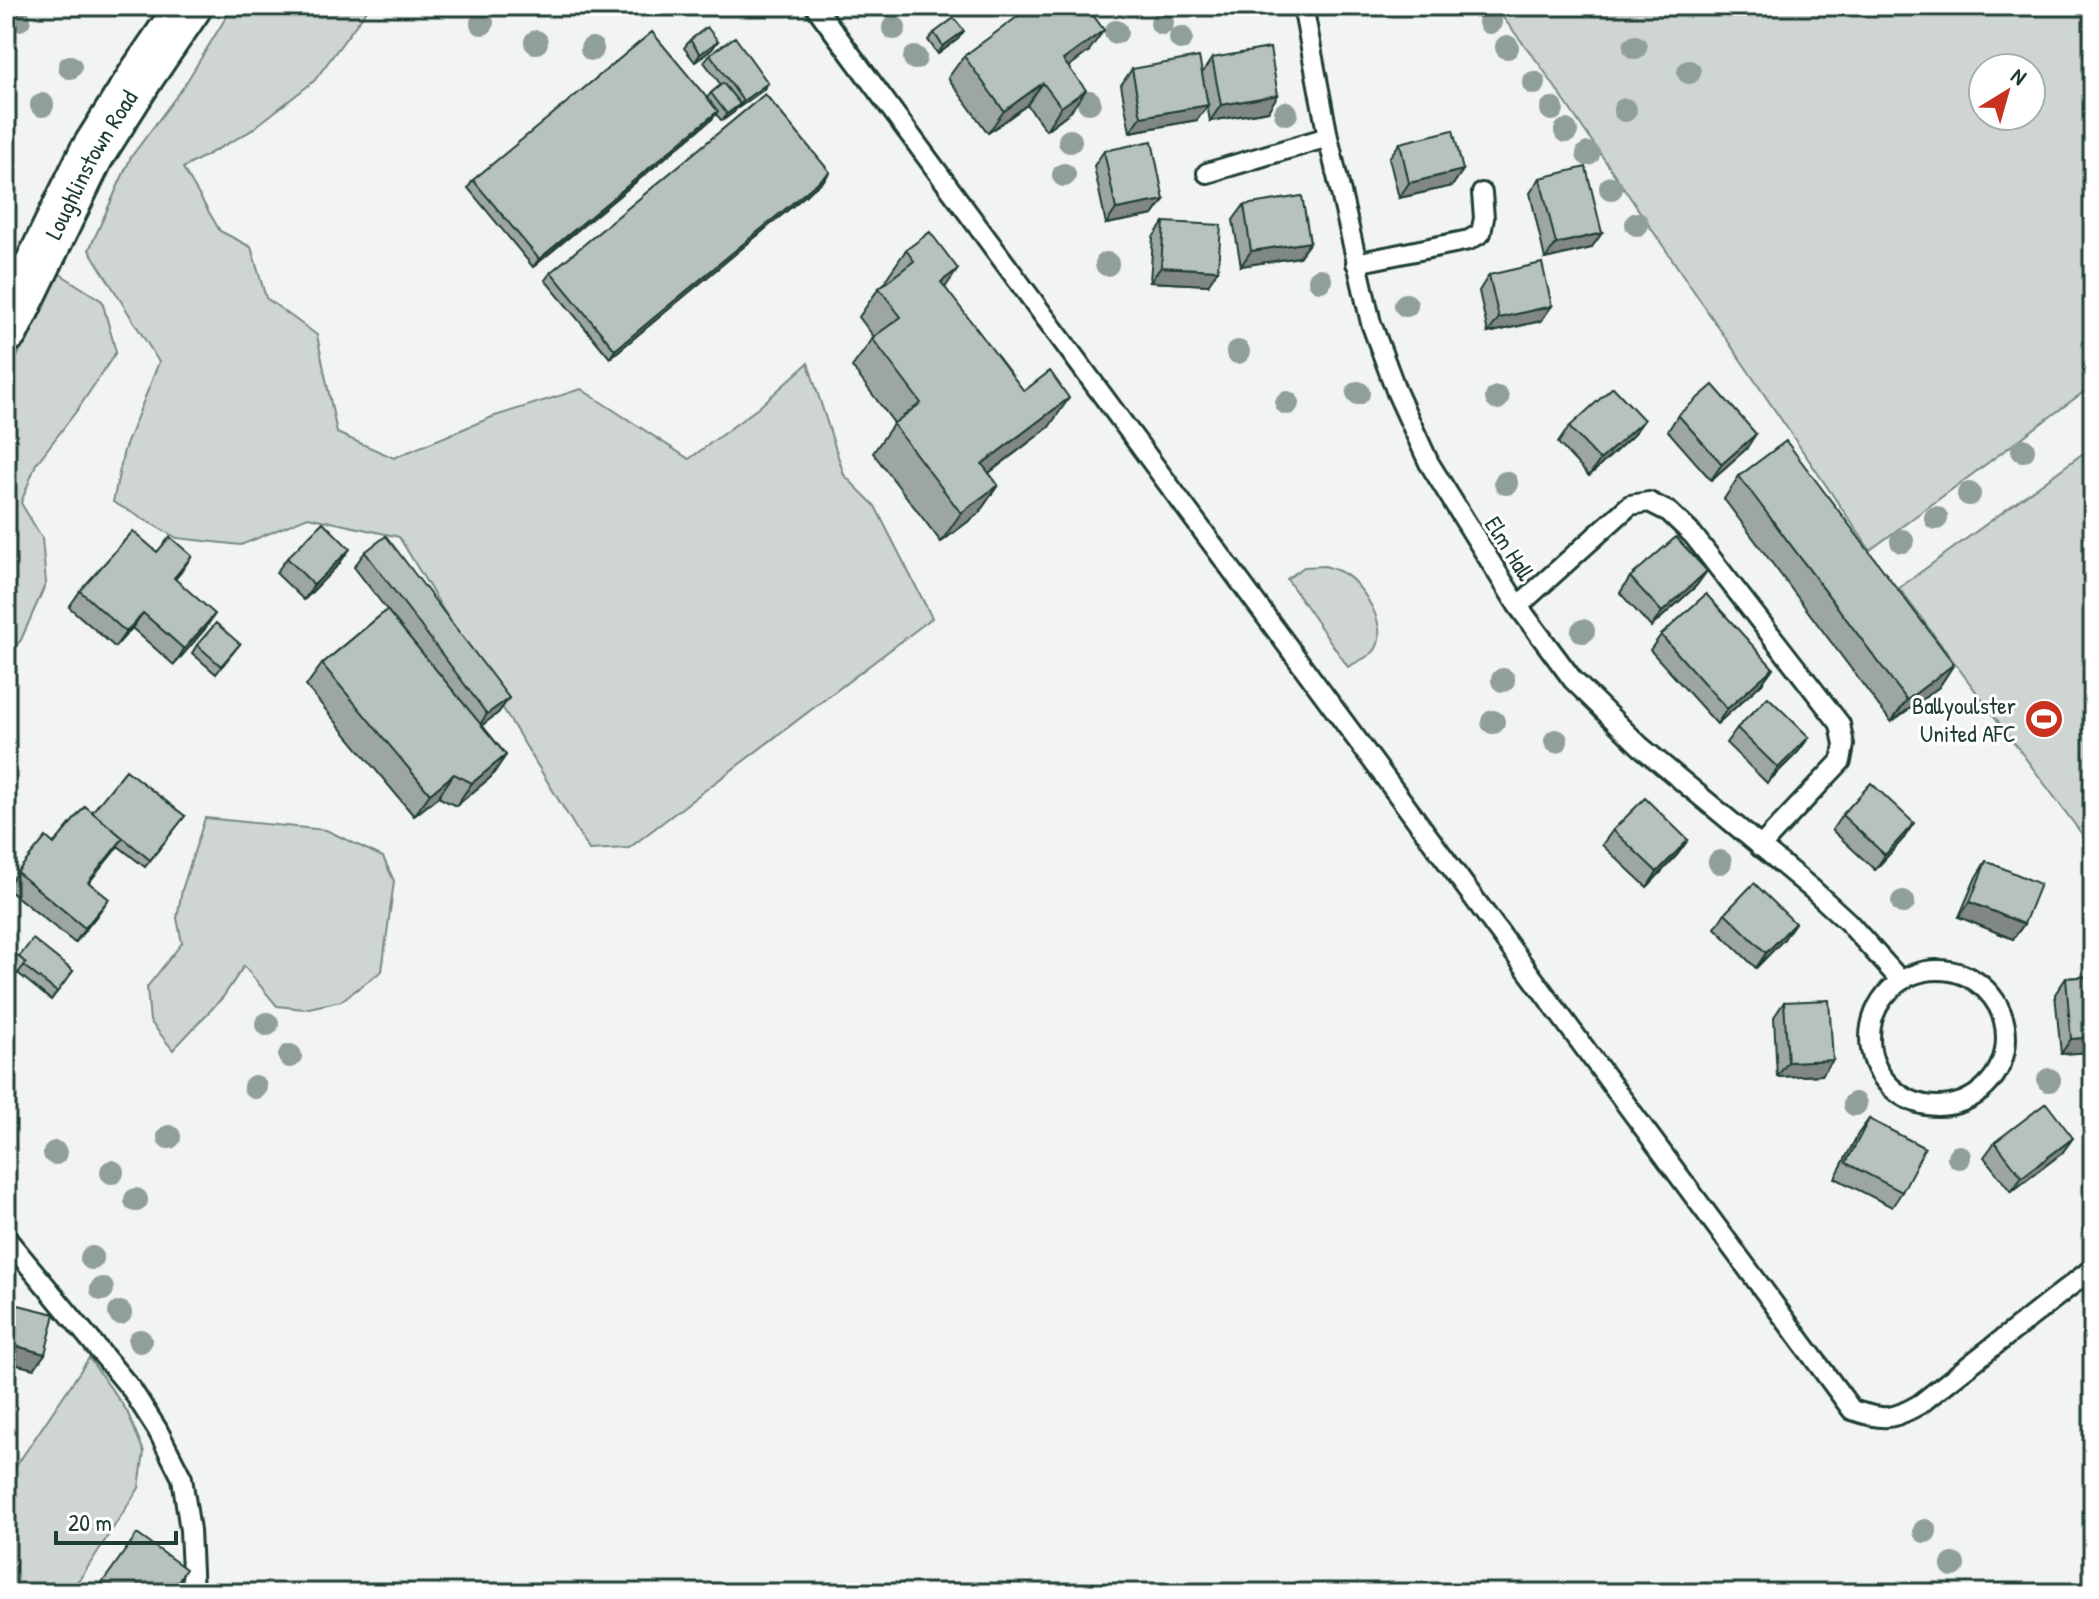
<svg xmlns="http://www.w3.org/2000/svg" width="2099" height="1599" font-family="'Patrick Hand',sans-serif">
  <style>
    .green { fill: #ced5d3; stroke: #768984; stroke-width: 2; fill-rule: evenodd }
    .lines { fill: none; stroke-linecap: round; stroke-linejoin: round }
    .lane-casing { stroke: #1f3d34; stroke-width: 24 }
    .secondary-casing { stroke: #1f3d34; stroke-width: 50 }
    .lane { stroke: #fff; stroke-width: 18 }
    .secondary { stroke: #fff; stroke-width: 44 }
    .tree { fill: #919f9c }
    .wall { fill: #9da6a3; stroke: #1f3d34; stroke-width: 2 }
    .shaded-wall { fill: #808784; stroke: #1f3d34; stroke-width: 2 }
    .building { fill: #b7c1bd; stroke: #1f3d34; stroke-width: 2 }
    .labels { text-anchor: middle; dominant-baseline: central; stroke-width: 6; stroke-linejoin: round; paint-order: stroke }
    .street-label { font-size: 24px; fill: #1f3d34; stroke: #fff }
    .poi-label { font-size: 24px; fill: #1f3d34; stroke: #fff; text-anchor: end }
  </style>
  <rect width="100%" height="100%" fill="#f2f3f3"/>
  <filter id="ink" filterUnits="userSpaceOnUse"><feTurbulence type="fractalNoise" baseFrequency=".0125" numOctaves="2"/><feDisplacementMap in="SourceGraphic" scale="16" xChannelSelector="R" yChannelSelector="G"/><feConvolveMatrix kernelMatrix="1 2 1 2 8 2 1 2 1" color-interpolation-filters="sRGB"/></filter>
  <g filter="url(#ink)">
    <path class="green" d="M233,6H370L314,81L249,132L183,168L220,231L251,247L266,298L317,335L337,433L394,458L492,417L581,389L689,459L758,408L808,363L844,475L875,506L932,618L629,848L589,850L399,537L308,517L241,545L177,538L113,502L124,450L159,362L89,250L131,157L184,86Z
      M1494,6H2093V385L1870,550L1540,65ZM2031,68V116H1983V68Z
      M57,272L102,301L116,352L78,409L36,464L21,503L42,538L46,583L21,640L6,658V380Z
      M2093,446V849L1899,588Z
      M1325,566C1331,568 1338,570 1343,573C1363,584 1390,628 1375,650C1370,657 1356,662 1348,667L1287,579L1304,567Z
      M205,818L326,830L383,857L394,881L382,971L341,1001L304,1009L277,1006L244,966L223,997L173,1050L150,1021L147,987L182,943L177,918L182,890Z
      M89,1358L127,1411L144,1452L139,1488L82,1576L68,1593H6V1481Z"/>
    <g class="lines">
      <g class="lane-casing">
        <path id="lane" d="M815,6L1852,1410C1884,1420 1891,1421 1920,1404L2093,1268
          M1303,6L1328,137L1371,323L1397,393L1429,463L1518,606L1573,680L1640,746L1812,889L1848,922L1901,981
          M1207,173L1328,137
          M1356,263L1469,240L1481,233L1484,218L1482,193
          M1518,606L1630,505L1649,502L1669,512L1693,535L1840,724L1844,745L1841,761L1760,847
          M1870 1038a68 68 0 1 1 136 0a68 68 0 1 1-136 0Z
          M6,1238L132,1390L157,1429L182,1478L190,1530L193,1593"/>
      </g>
      <g class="secondary-casing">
        <g id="secondary">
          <path id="s1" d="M6,330L91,155L143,73L189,6"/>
        </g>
      </g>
      <use href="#lane" class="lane"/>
      <use href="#secondary" class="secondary"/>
    </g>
    <g class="tree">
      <circle cx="19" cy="19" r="12"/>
      <circle cx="1490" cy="22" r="12"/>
      <circle cx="482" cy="23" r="12"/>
      <circle cx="1162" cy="23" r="12"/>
      <circle cx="894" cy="28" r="12"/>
      <circle cx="1116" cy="32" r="12"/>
      <circle cx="1181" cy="38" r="12"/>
      <circle cx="536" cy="42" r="12"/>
      <circle cx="1507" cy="47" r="12"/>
      <circle cx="1635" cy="47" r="12"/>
      <circle cx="592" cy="49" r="12"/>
      <circle cx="915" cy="58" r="12"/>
      <circle cx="70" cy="67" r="12"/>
      <circle cx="1689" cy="72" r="12"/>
      <circle cx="1534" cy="83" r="12"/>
      <circle cx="1089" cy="102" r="12"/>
      <circle cx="42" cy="105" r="12"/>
      <circle cx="1552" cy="109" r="12"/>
      <circle cx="1625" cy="110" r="12"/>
      <circle cx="1286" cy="113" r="12"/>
      <circle cx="1566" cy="131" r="12"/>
      <circle cx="1070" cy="141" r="12"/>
      <circle cx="1588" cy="154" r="12"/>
      <circle cx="1064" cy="175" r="12"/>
      <circle cx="1611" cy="188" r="12"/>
      <circle cx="1637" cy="224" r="12"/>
      <circle cx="1107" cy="264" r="12"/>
      <circle cx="1320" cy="280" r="12"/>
      <circle cx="1406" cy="305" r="12"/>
      <circle cx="1238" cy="352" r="12"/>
      <circle cx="1358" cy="393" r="12"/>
      <circle cx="1497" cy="398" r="12"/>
      <circle cx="1287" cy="403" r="12"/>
      <circle cx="2023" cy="450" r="12"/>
      <circle cx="1506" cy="483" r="12"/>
      <circle cx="1969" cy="494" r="12"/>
      <circle cx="1936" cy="518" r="12"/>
      <circle cx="1902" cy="541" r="12"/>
      <circle cx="1583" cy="631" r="12"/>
      <circle cx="1503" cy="680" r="12"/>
      <circle cx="1493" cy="722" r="12"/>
      <circle cx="1556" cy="741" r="12"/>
      <circle cx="1720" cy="862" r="12"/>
      <circle cx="1903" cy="902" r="12"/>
      <circle cx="267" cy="1024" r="12"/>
      <circle cx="290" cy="1056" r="12"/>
      <circle cx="2049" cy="1080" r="12"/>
      <circle cx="255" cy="1087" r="12"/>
      <circle cx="1855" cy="1104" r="12"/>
      <circle cx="169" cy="1137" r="12"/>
      <circle cx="55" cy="1153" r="12"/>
      <circle cx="1959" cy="1157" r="12"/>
      <circle cx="112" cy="1172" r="12"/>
      <circle cx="136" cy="1200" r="12"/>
      <circle cx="92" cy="1258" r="12"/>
      <circle cx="102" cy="1289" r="12"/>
      <circle cx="120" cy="1313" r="12"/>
      <circle cx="140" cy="1341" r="12"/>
      <circle cx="1925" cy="1531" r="12"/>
      <circle cx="1953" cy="1565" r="12"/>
    </g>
    <path class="wall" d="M934,33L958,39L938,54L928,40Z
      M690,40L718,41L712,49L695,62L684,48Z
      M1088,52L1068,67L1070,112L1046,130L1027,105L988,133L948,78L964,56Z
      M710,54L768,83L763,90L738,108L737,107L734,112L722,121L716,114L712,119L533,267L468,188L473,180L707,98L711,93L721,85L704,62Z
      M1212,58L1268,111L1210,121L1207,105L1197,120L1130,132L1121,85L1132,69L1202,73Z
      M1400,143L1463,170L1452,186L1399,198L1389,158Z
      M1104,151L1164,200L1153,215L1106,224L1094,166Z
      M1540,178L1602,233L1591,248L1545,259L1530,193Z
      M824,180L610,358L545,280L551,272Z
      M1244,205L1310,242L1299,257L1241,266L1233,220Z
      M1164,222L1208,285L1150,282L1153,237Z
      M906,250L945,288L1049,427L989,473L998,485L978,514L941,542L873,453L894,423L852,367L874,337L859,317L879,288L887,281L886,279Z
      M1489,275L1541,321L1488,333L1479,291Z
      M1678,415L1746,449L1711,480L1668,431Z
      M1644,420L1633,435L1589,476L1558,443L1569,427Z
      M1739,476L1954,664L1939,687L1891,722L1724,499Z
      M157,552L181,572L175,579L205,629L174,665L132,628L115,647L69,607L80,591Z
      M365,552L509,698L498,713L482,725L506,755L491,777L456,806L438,797L414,816L306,686L322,664L387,610L354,567Z
      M287,558L339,564L304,600L276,573Z
      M1707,571L1696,586L1651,627L1620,593L1630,577Z
      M1661,635L1773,668L1762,683L1717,724L1650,650Z
      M240,644L216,674L192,653L197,645Z
      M1737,728L1809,737L1798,752L1767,783L1726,743Z
      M92,812L185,816L145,867L118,846L89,882L98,914L75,943L6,888L17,872Z
      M1842,815L1904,838L1875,870L1832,830Z
      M1613,830L1688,840L1677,855L1647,887L1602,845Z
      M1986,861L2024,924L2013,939L1959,917L1976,877Z
      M1725,913L1784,939L1756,968L1715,928Z
      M19,957L73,971L51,1000L19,974Z
      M2093,976V1052L2061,1054L2055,994L2066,978Z
      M1784,1002L1822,1075L1777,1077L1774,1017Z
      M1869,1119L1902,1192L1892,1207L1835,1178L1858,1134Z
      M1995,1142L2062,1153L2011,1192L1984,1157Z"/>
    <path class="shaded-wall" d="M1104,30L1088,52L1048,82L1063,60Z
      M964,31L958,39L938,54L943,46Z
      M718,41L712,49L695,62L700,54Z
      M768,83L763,90L738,108L743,101Z
      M1043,83L1027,105L988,133L1004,111Z
      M1086,90L1070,112L1046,130L1061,107Z
      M1278,95L1268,111L1210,121L1221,105Z
      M740,104L734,112L722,121L727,114Z
      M1208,105L1197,120L1130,132L1141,117Z
      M718,111L712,119L533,267L539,259Z
      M1463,170L1452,186L1399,198L1409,183Z
      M830,172L824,180L610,358L615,350Z
      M1164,200L1153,215L1106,224L1116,209Z
      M1602,233L1591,248L1545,259L1556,244Z
      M1310,242L1299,257L1241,266L1251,251Z
      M1161,267L1218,270L1208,285L1150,282Z
      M958,269L938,298L941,282Z
      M1552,306L1541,321L1488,333L1499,318Z
      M1069,398L1049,427L962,493L982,464Z
      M1644,420L1633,435L1589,476L1600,460Z
      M1756,434L1746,449L1711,480L1722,464Z
      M998,485L978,514L941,542L961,513Z
      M350,549L339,564L304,600L314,585Z
      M192,556L181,572L163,593L174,578Z
      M1707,571L1696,586L1651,627L1662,612Z
      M143,613L132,628L115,647L126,632Z
      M215,614L205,629L174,665L184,649Z
      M1954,664L1939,687L1891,722L1907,700Z
      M1773,668L1762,683L1717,724L1727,709Z
      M509,698L498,713L477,729L487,714Z
      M1809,737L1798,752L1767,783L1778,768Z
      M506,755L491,777L456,806L472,783Z
      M454,774L438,797L414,816L430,794Z
      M1914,823L1904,838L1875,870L1885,855Z
      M123,838L113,853L77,897L88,882Z
      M1688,840L1677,855L1647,887L1657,872Z
      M109,899L98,914L75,943L85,928Z
      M1970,902L2024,924L2013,939L1959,917Z
      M1795,923L1784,939L1756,968L1766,953Z
      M2093,1037V1052L2061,1054L2071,1039Z
      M1833,1060L1822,1075L1777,1077L1788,1062Z
      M2073,1138L2062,1153L2011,1192L2022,1177Z
      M6,1343L45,1354L34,1369L6,1362Z"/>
    <path class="building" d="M1032,6H1086L1104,30L1063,60L1086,90L1061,107L1043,83L1004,111L964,56Z
      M954,18L964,31L943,46L934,33Z
      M707,27L718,41L700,54L690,40Z
      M652,32L718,111L539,259L473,180Z
      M735,37L768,83L743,101L710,54Z
      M1270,48L1278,95L1221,105L1212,58Z
      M1199,57L1208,105L1141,117L1132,69Z
      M723,83L740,104L727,114L711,93Z
      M765,94L830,172L615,350L551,272Z
      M1453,130L1463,170L1409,183L1400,143Z
      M1152,141L1164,200L1116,209L1104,151Z
      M1586,167L1602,233L1556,244L1540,178Z
      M1302,196L1310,242L1251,251L1244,205Z
      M1164,222L1221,225L1218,270L1161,267Z
      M930,232L958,269L941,282L1024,391L1050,371L1069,398L982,464L998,485L961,513L893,424L921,403L872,338L901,317L879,288L914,261L906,250Z
      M1542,263L1552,306L1499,318L1489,275Z
      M1713,385L1756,434L1722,464L1678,415Z
      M1613,387L1644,420L1600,460L1569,427Z
      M1786,441L1954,664L1907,700L1739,476Z
      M323,522L350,549L314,585L287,558Z
      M133,531L157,552L170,537L192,556L174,578L215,614L184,649L143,613L126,632L80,591Z
      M386,536L509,698L487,714L365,552Z
      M1676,537L1707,571L1662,612L1630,577Z
      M1706,594L1773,668L1727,709L1661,635Z
      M387,610L506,755L472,783L454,774L430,794L322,664Z
      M216,623L240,644L221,666L197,645Z
      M1768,697L1809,737L1778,768L1737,728Z
      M126,770L185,816L150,860L92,812Z
      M1871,783L1914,823L1885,855L1842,815Z
      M1645,798L1688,840L1657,872L1613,830Z
      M85,806L123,838L88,882L109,899L85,928L17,872L46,837L54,844Z
      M1986,861L2040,884L2024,924L1970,902Z
      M1754,883L1795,923L1766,953L1725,913Z
      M33,939L73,971L57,992L24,966L26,963L19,957Z
      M6,946L26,963L6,988Z
      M2093,976V1037L2071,1039L2066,978Z
      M1829,1000L1833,1060L1788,1062L1784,1002Z
      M2046,1103L2073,1138L2022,1177L1995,1142Z
      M1869,1119L1925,1148L1902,1192L1846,1163Z
      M6,1302L55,1314L45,1354L6,1343Z
      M137,1534L186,1569L170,1593H95Z"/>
  </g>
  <defs>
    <g id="stadium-disc" transform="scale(2)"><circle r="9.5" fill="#c8321e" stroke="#fff"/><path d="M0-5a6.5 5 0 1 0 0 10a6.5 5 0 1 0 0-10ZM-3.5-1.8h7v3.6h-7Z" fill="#fff"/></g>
  </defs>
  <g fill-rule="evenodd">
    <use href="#stadium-disc" x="2044" y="719"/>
  </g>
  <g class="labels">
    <g class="street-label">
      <text stroke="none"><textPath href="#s1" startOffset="186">Loughlinstown Road</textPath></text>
      <text transform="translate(1510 548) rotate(58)">Elm Hall</text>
    </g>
    <g class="poi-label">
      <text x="2016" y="705">Ballyoulster<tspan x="2016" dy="28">United AFC</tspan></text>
    </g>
  </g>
  <rect width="2099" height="1599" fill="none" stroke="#fff" stroke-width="32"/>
  <rect x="16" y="16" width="2067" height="1567" fill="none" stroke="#1f3d34" stroke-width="3" filter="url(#ink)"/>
  <g transform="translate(2007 92) rotate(37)"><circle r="38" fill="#ffffff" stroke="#a5b1ae" stroke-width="2"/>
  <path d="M0-6L14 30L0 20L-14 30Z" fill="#c8321e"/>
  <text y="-12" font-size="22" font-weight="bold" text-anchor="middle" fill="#1f3d34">N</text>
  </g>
  <path d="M56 1531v12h120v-12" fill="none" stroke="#1f3d34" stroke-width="4"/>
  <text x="68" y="1531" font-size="24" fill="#1f3d34" stroke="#ffffff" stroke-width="6" paint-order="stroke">20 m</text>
</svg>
